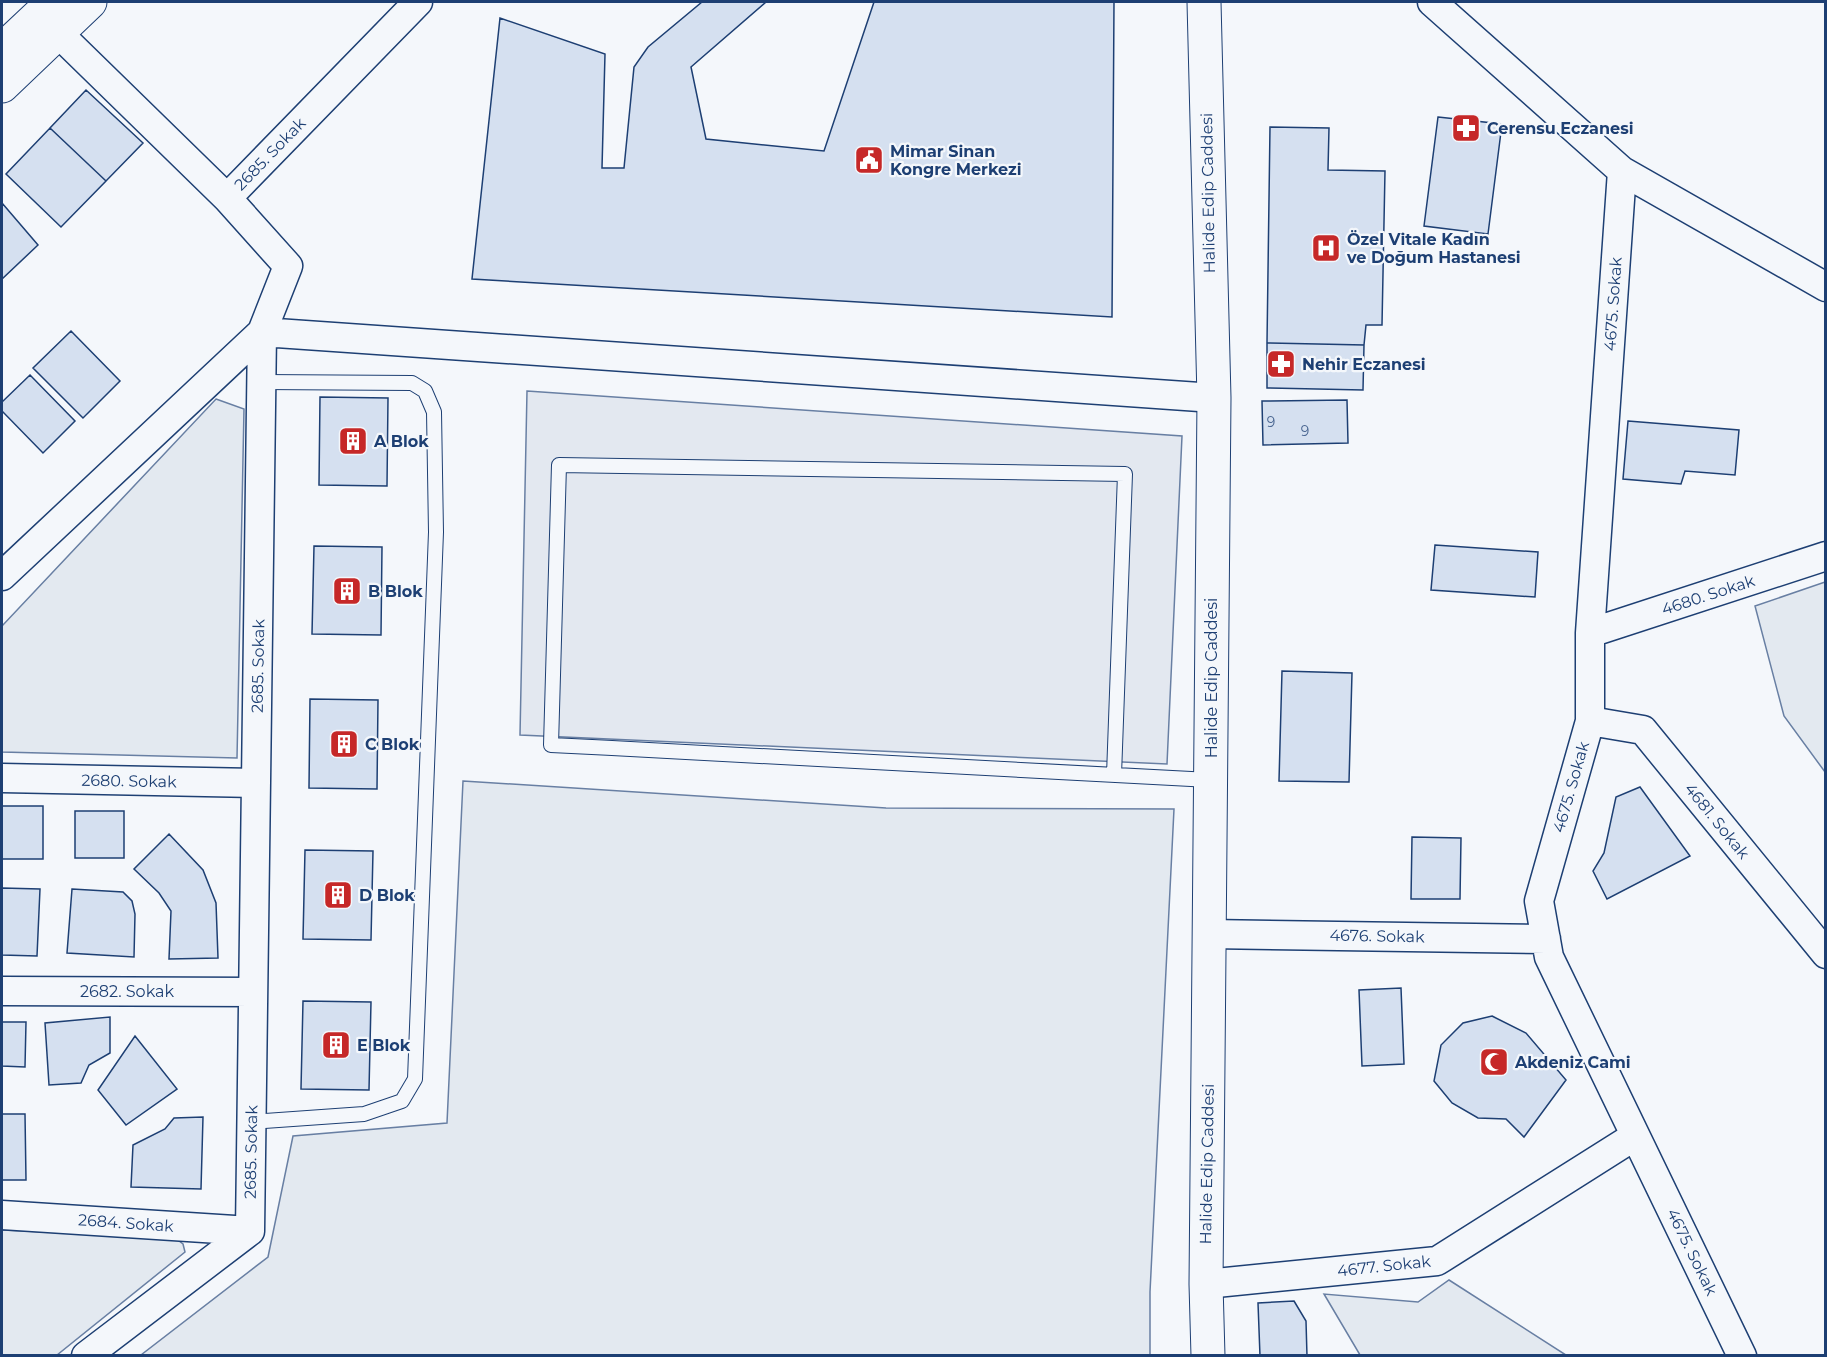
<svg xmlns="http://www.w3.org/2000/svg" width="1827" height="1357" font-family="Montserrat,sans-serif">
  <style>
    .green { fill: #e3e9f0; stroke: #687fa3; stroke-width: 1.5 }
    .parking { fill: #e3e8f0; stroke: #687fa3; stroke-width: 1.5 }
    .building { fill: #d5e0f0; stroke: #1d3f73; stroke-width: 1.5 }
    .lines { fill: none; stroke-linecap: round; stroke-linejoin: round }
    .lane-casing { stroke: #1d3f73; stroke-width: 16 }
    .street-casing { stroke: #1d3f73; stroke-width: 31 }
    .secondary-casing { stroke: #1d3f73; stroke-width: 35 }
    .lane { stroke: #f4f7fb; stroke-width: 14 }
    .street { stroke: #f4f7fb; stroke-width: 28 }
    .secondary { stroke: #f4f7fb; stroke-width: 33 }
    .labels { text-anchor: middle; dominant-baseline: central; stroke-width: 4.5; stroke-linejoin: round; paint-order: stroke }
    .number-label { font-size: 14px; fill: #4b6792 }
    .poi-label { font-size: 16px; font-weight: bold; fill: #1d3f73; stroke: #f4f7fb; text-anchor: start }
    .street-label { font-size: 16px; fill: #1d3f73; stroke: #f4f7fb }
  </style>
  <rect width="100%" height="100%" fill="#f4f7fb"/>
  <path class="green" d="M216,399L244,409L237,758L2,752V626Z
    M1825,582H1826L1825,772L1784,716L1755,606Z
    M463,781L886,808L1174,809L1150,1292V1355H141L268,1257L293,1136L447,1123Z
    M2,1230L175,1238L183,1244L185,1252L57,1355L2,1356Z
    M1449,1280L1566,1355H1360L1324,1294L1418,1302Z"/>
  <path class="parking" d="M527,391L1182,436L1167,764L520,735Z"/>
  <path class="building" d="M702,2H766L691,67L706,139L824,151L874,2H1114L1112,317L472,279L500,18L605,54L602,168H624L634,67L648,47Z
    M86,90L143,143L106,181L50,128Z
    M1438,117L1502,124L1488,234L1424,226Z
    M1270,127L1329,128L1328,170L1385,171L1382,325H1366L1364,345L1267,343Z
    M50,128L106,181L61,227L6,174Z
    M2,203L38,245L2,279Z
    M71,331L120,381L83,418L33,368Z
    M1267,343L1364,345L1363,390L1267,388Z
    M30,375L75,421L43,453L2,411V402Z
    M320,397L388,398L387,486L319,485Z
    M1347,400L1348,443L1263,445L1262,401Z
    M1628,421L1739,430L1735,475L1685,471L1681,484L1623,479Z
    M1435,545L1538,552L1535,597L1431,590Z
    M314,546L382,547L381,635L312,634Z
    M1282,671L1352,673L1349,782L1279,781Z
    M310,699L378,700L377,789L309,788Z
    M1640,787L1690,856L1607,899L1593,871L1604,853L1616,797Z
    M2,806H43V859H2Z
    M75,811H124V858H75Z
    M169,834L203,870L216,903L218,958L169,959L171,911L159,893L134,869Z
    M1412,837L1461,838L1460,899H1411Z
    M305,850L373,851L371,940L303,939Z
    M2,888L40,889L37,956L2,955Z
    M72,889L123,892L132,901L135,914L134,957L67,953Z
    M1401,988L1404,1064L1362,1066L1359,990Z
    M303,1001L371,1002L369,1090L301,1089Z
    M1492,1016L1526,1033L1566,1080L1524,1137L1506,1119L1478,1118L1452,1103L1434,1081L1441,1045L1463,1023Z
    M110,1017V1053L89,1065L81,1083L49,1085L45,1023Z
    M2,1022H26L25,1067L2,1066Z
    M135,1036L177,1089L126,1125L98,1090Z
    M2,1114H25L26,1180H2Z
    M203,1117L201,1189L131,1187L133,1145L165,1129L174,1118Z
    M1294,1301L1306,1321L1307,1356H1260L1258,1303Z"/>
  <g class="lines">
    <g class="lane-casing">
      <path id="lane" d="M1114,775L1125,474L559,465L551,745C771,756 991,769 1210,780
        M251,1122L364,1114L402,1101L415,1079L436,532L434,412L425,391L412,383L262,382"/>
    </g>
    <g class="street-casing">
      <path id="street" d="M1432,2L1622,171L1826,287
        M58,33L227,198
        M1622,171L1590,633V721L1539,901L1549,957L1742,1356
        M2,576L262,332L1214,398
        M1590,633L1826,556
        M1590,721L1643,730L1826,954
        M2,778L256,783
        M1209,934L1546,939
        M2,991L253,992
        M2,1215L250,1231
        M1206,1284L1437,1261L1635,1136
        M86,1356L250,1231L262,332L288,266L227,198L418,2"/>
    </g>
    <g class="secondary-casing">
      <path id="secondary" d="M1204,2L1214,398L1206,1284L1208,1356
        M2,50L53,2
        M2,86L90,2"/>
    </g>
    <use href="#lane" class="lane"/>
    <use href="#street" class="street"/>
    <use href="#secondary" class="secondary"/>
  </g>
  <defs>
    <g id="pharmacy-square" transform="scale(1.5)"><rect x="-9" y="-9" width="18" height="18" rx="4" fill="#c62828" stroke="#f4f7fb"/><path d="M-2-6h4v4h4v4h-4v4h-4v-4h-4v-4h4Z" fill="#fff"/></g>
    <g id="civic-square" transform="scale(1.5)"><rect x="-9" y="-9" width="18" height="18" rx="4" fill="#c62828" stroke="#f4f7fb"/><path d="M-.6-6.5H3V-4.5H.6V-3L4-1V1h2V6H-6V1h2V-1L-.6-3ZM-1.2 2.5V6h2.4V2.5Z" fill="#fff"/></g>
    <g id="hospital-square" transform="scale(1.5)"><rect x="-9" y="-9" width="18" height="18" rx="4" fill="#c62828" stroke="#f4f7fb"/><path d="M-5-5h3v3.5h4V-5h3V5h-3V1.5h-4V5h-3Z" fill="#fff"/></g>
    <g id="building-square" transform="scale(1.5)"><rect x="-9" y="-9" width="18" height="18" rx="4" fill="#c62828" stroke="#f4f7fb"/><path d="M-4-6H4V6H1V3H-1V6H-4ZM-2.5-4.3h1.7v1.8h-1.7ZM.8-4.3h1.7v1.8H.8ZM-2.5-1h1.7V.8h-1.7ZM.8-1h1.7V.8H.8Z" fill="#fff"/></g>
    <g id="mosque-square" transform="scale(1.5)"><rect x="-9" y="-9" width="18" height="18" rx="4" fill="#c62828" stroke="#f4f7fb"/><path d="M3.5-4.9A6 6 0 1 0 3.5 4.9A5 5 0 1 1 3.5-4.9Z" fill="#fff"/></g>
  </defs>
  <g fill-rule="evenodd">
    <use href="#pharmacy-square" x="1466" y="128"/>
    <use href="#civic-square" x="869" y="160"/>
    <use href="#hospital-square" x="1326" y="248"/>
    <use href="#pharmacy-square" x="1281" y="364"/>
    <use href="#building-square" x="353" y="441"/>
    <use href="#building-square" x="347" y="591"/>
    <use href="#building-square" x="344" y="744"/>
    <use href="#building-square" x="338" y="895"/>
    <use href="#building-square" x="336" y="1045"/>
    <use href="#mosque-square" x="1494" y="1062"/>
  </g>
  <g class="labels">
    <g class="number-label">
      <text x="1271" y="422">9</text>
      <text x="1305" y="431">9</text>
    </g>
    <g class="poi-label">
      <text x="1487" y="128">Cerensu Eczanesi</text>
      <text x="890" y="151">Mimar Sinan<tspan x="890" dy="18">Kongre Merkezi</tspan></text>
      <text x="1347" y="239">Özel Vitale Kadın<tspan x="1347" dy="18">ve Doğum Hastanesi</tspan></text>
      <text x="1302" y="364">Nehir Eczanesi</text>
      <text x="374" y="441">A Blok</text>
      <text x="368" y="591">B Blok</text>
      <text x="365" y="744">C Blok</text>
      <text x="359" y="895">D Blok</text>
      <text x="357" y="1045">E Blok</text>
      <text x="1515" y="1062">Akdeniz Cami</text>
    </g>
    <g class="street-label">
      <text transform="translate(270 154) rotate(-46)">2685. Sokak</text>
      <text transform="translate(1208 193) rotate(-91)">Halide Edip Caddesi</text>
      <text transform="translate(1613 304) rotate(-86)">4675. Sokak</text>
      <text transform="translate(1708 595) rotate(-18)">4680. Sokak</text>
      <text transform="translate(258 666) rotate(-89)">2685. Sokak</text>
      <text transform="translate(1211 678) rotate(-90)">Halide Edip Caddesi</text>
      <text transform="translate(129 781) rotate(1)">2680. Sokak</text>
      <text transform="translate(1571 787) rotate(-74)">4675. Sokak</text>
      <text transform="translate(1717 821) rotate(51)">4681. Sokak</text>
      <text transform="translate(1377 936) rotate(1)">4676. Sokak</text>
      <text x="127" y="991">2682. Sokak</text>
      <text transform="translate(251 1152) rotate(-89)">2685. Sokak</text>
      <text transform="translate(1207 1164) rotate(-89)">Halide Edip Caddesi</text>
      <text transform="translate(126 1223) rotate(4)">2684. Sokak</text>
      <text transform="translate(1692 1252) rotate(64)">4675. Sokak</text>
      <text transform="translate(1384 1266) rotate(-6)">4677. Sokak</text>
    </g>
  </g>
  <rect width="1827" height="1357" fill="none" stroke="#1d3f73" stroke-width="6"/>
</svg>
